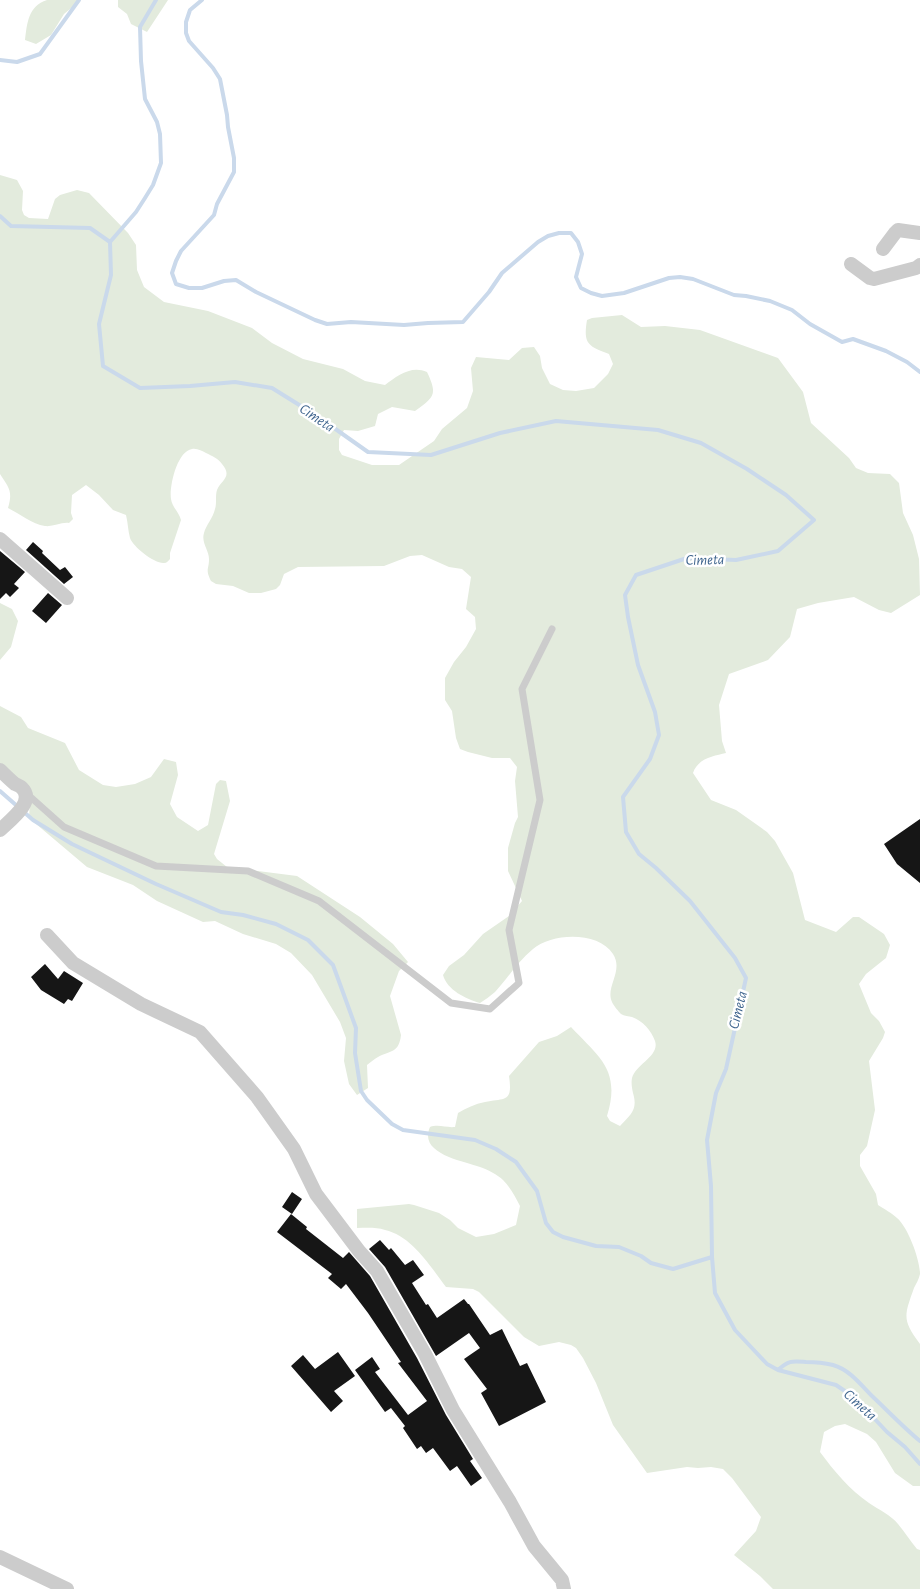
<svg xmlns="http://www.w3.org/2000/svg" width="920" height="1589" font-family="'Alegreya Sans',sans-serif">
  <style>
    .green { fill: #e3ebdd }
    .lines { fill: none; stroke-linecap: round; stroke-linejoin: round }
    .stream { stroke: #cad9eb; stroke-width: 4 }
    .building { fill: #161616 }
    .lane { stroke: #ccc; stroke-width: 7 }
    .street { stroke: #ccc; stroke-width: 14 }
    .labels { text-anchor: middle; dominant-baseline: central; stroke-width: 5; stroke-linejoin: round; paint-order: stroke }
    .water-label { font-size: 15px; font-style: italic; fill: #3f658e; stroke: #fff }
  </style>
  <rect width="100%" height="100%" fill="#fff"/>
  <path class="green" d="M47,0H81L64,14L51,35L36,44L25,40C27,24 28,6 47,0Z
    M118,0H168L147,32L131,24L127,14L118,7Z
    M0,175L17,180L23,191L22,210L24,215L29,218L48,219L55,199L60,195L77,190L89,193L128,233L136,245L137,270L144,287L164,302L208,311L252,328L272,343L303,359L343,369L365,381L385,385C397,376 411,365 427,372C438,395 434,397 415,411L392,407L378,414L375,426L358,431L344,430L339,439V450L342,455L372,465H399L434,441L442,429L467,408L473,391L471,368L476,357L509,360L522,348L534,347L540,356L542,368L550,384L563,390L576,391L594,388L608,374L613,364L609,354C588,346 583,344 587,320L592,318L622,315L641,327L665,326L700,330L778,358L803,392L811,423L849,458L856,468L868,473L890,474L899,483L903,513L913,535L919,559L920,595L891,613L879,610L854,597L818,603L797,609L790,637L768,660L729,674L719,705L722,741L726,753C714,756 698,758 693,773L711,800L736,810L767,832L775,841L793,873L805,920L836,932L853,917H859L884,934L890,945L886,958L866,974L859,984L871,1013L879,1021L885,1032L883,1038L869,1061L875,1110L867,1146L860,1155V1166L876,1194L878,1205C884,1209 892,1213 897,1218C908,1227 920,1260 920,1274C919,1279 916,1284 914,1288C904,1316 902,1320 920,1344V1486H913L895,1473L876,1442L867,1434L845,1424L835,1426L824,1432L820,1452C834,1471 850,1490 869,1503C879,1510 891,1515 898,1524C905,1532 910,1541 917,1549L920,1550V1589H773L760,1576L734,1555L756,1531L761,1517L732,1478L723,1469L711,1467L698,1468L687,1467L647,1473L613,1425L596,1383L583,1358L576,1348L571,1345L559,1342L539,1346L524,1337L479,1292L473,1289L446,1287C430,1266 412,1236 385,1230C376,1227 366,1228 357,1228V1209L409,1204L414,1205L439,1213L450,1220L458,1228L476,1237L494,1234L516,1225L520,1206C516,1198 510,1187 503,1180C498,1175 487,1169 480,1167C463,1161 418,1154 430,1127C439,1124 446,1128 455,1127L458,1113C466,1108 475,1104 485,1102C505,1098 513,1103 509,1076L539,1042L557,1036L571,1027C600,1058 621,1070 607,1116L610,1121L620,1126C631,1114 638,1110 633,1093C632,1088 631,1083 632,1078C636,1064 660,1056 655,1041C651,1030 643,1021 632,1017C629,1016 624,1016 621,1014C619,1012 613,1005 612,1002C605,987 624,971 613,954C598,931 552,933 533,949C518,961 508,978 495,992C490,996 485,1000 480,1003C466,999 447,990 443,975L449,966L464,955L483,934L509,916L522,901L508,871V848L515,823L518,817L515,781L517,767L510,758H492L468,752L460,749L456,738L452,711L445,700V678L454,662L466,647L476,629L475,617L466,609L471,577L462,569L449,567L422,555L410,556L384,566L298,567L284,574L280,585L276,589L261,593H249L233,586L216,584L211,581C205,569 209,570 209,559C209,550 201,543 204,533C206,525 213,518 215,509C217,503 215,496 217,490C221,480 233,477 222,464C218,458 212,456 206,453C202,451 197,448 192,449C177,451 169,487 171,499C172,507 179,512 181,520L170,553V559C168,561 167,563 164,563C155,564 133,547 130,538C128,531 128,523 126,515L113,510L99,495L86,485L72,495L71,513L73,519L69,523C61,522 53,527 45,526C32,524 20,514 8,508C13,491 9,488 0,474Z
    M0,603L12,609L18,621L11,647L0,660Z
    M0,706L21,717L28,728L65,743L79,770L103,785L116,787L135,784L151,777L164,759L176,762L178,775L170,804L177,817L198,831L208,825L216,784L220,780L226,781L230,801L214,854L217,859L227,867L297,876L360,917L393,944L408,962L399,971L390,996L401,1035C399,1053 391,1050 378,1057C374,1059 371,1062 367,1065L368,1088L357,1095L349,1084L344,1061L346,1038L340,1022L312,975L291,953L276,944L243,934L215,921L203,922L157,901L133,885L87,867L29,818L30,800L0,777Z"/>
  <g class="lines">
    <path class="stream" d="M202,0L190,10L186,22V33L189,41L213,68L220,79L227,115L228,127L234,158V172L217,204L214,215L181,251L176,261L172,273L176,284L189,288H202L224,281L236,280L256,292L315,320L327,324L351,322L404,325L428,323L463,322L489,292L502,273L538,242L548,236L559,233H571L578,242L582,254L576,277L581,288L591,293L602,296L624,293L669,278L680,277L693,279L734,295L746,296L770,301L792,310L810,324L842,342L853,339L886,351L907,362L920,372
      M0,60L17,62L40,54L79,0
      M0,216L11,226L90,228L110,242L111,275L99,324L103,366L140,388L190,386L235,382L272,388L317,416L368,452L431,455L500,433L556,421L658,430L701,443L747,469L786,495L814,520L778,551L736,560L687,558L636,575L625,595L628,617L638,665L655,712L659,735L650,759L623,797L626,832L639,854L656,868L690,901L735,958L746,978L726,1069L716,1093L707,1140L711,1186L712,1257L715,1293L735,1330L767,1364L778,1370L836,1385L855,1398L887,1432L905,1447L920,1464
      M110,242L136,212L145,198L153,185L161,163L160,134L157,122L145,99L141,61L140,27L156,0
      M0,791L33,820L72,844L156,884L221,912L243,915L276,924L308,940L333,965L356,1028L355,1053L361,1091L367,1100L392,1124L403,1130L475,1140L496,1149L516,1162L537,1191L546,1223L553,1232L563,1237L596,1246L619,1247L641,1256L651,1263L673,1269L712,1257
      M778,1370C789,1360 792,1361 806,1362C815,1362 825,1363 833,1365C850,1370 860,1384 872,1396C888,1411 903,1427 920,1441"/>
  </g>
  <path class="building" d="M33,542L43,551L42,553L60,570L65,567L73,577L64,584L26,550Z
    M0,551L25,572L14,584L19,588L10,597L6,593L0,599Z
    M48,593L62,605L46,623L32,611Z
    M920,819V883L897,864L884,844Z
    M45,964L58,979L64,971L83,983L72,1001L68,999L64,1004L41,990L31,977Z
    M292,1192L302,1199L292,1214L282,1207Z
    M291,1214L307,1227L306,1229L343,1258L349,1252L370,1276L417,1358L446,1415L473,1459L470,1461L482,1478L471,1486L457,1466L450,1471L433,1448L426,1453L421,1446L417,1449L403,1428L405,1426L391,1408L385,1412L355,1370L372,1357L380,1369L375,1372L408,1415L427,1401L398,1363L401,1362L368,1313L346,1284L341,1289L328,1278L332,1274L277,1232Z
    M380,1240L389,1250L391,1248L405,1265L413,1260L424,1275L412,1283L426,1305L428,1304L437,1318L464,1299L468,1304H469L490,1335L502,1329L520,1366L527,1363L546,1402L499,1426L481,1393L487,1389L464,1359L480,1348L469,1333L436,1356L385,1267L369,1249Z
    M338,1352L355,1376L334,1391L343,1401L331,1412L291,1366L303,1355L315,1369Z"/>
  <g class="lines">
    <path class="lane" d="M26,793L64,827L156,866L248,871L319,901L451,1003L490,1009L519,983L509,930L540,800L522,689L552,629"/>
    <path class="street" d="M883,249L895,233L898,230L920,233
      M851,264L870,278L874,279L916,268L920,265
      M0,539L67,598
      M0,770C5,775 10,780 15,784C17,785 20,786 22,788C36,802 9,821 0,830
      M47,935L73,963L141,1004L200,1032L257,1097L294,1149L316,1194L359,1251L377,1271L425,1354L453,1410L510,1502L534,1546L562,1580L564,1589
      M0,1557L67,1589"/>
  </g>
  <g class="labels">
    <g class="water-label">
      <text transform="translate(317 418) rotate(34)">Cimeta</text>
      <text transform="translate(705 560) rotate(-1)">Cimeta</text>
      <text transform="translate(738 1010) rotate(-76)">Cimeta</text>
      <text transform="translate(860 1405) rotate(42)">Cimeta</text>
    </g>
  </g>
</svg>
